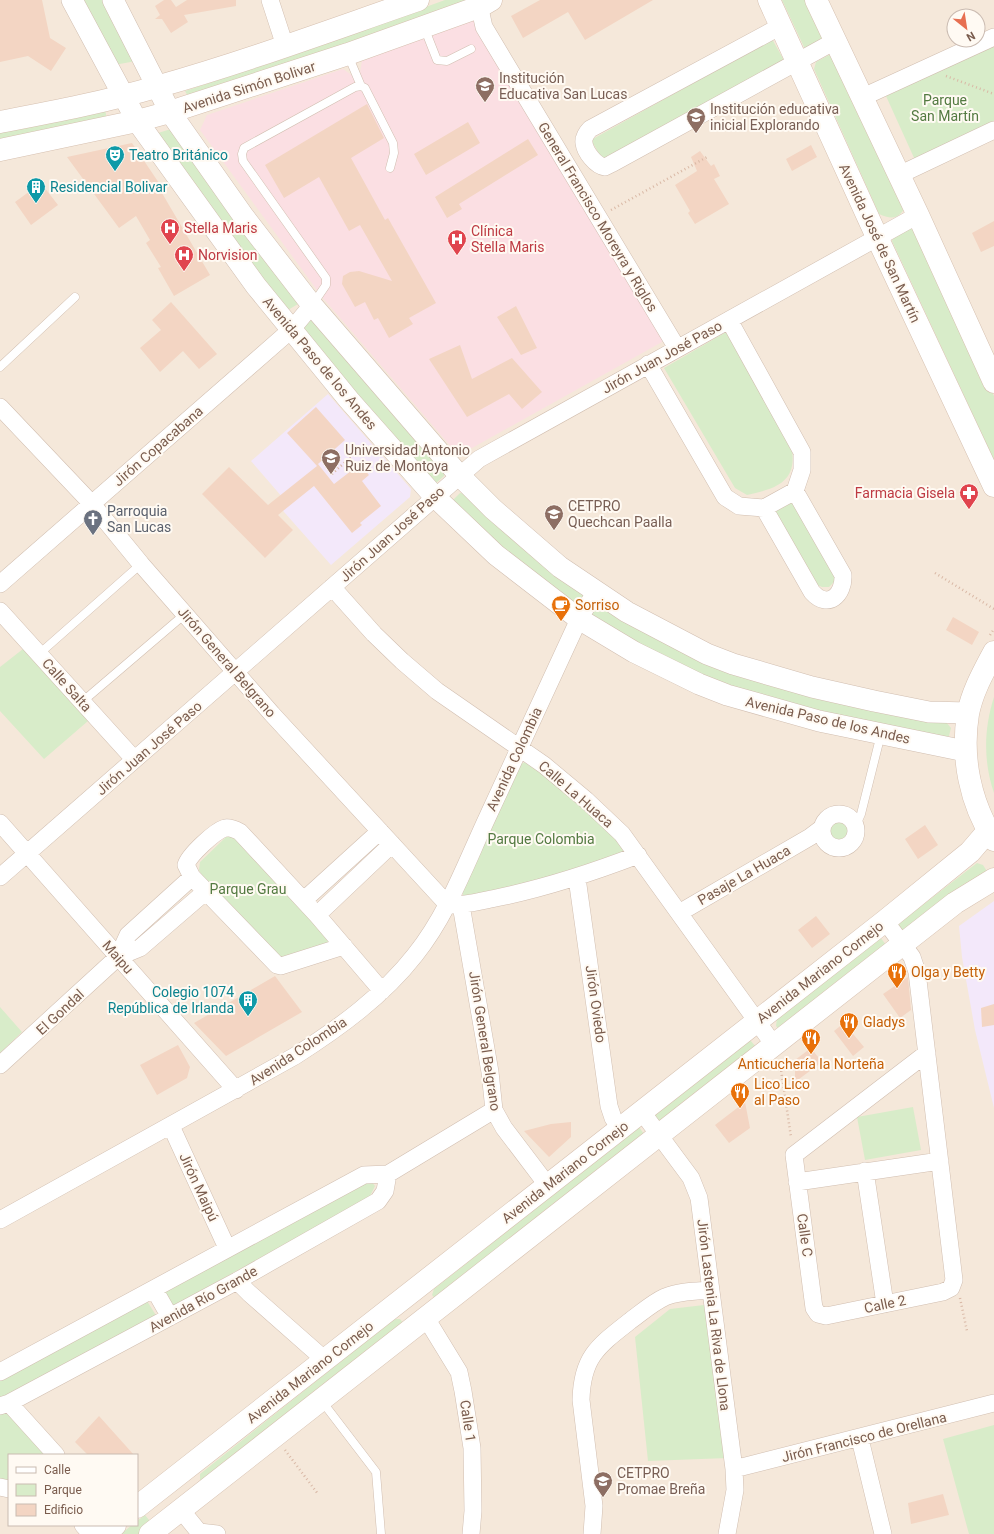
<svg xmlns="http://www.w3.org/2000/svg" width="994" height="1534" font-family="Roboto,sans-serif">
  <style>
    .residential { fill: #f5e8da; fill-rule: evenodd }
    .education { fill: #f3e8fa }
    .medical { fill: #fbdfe3 }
    .green { fill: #d8ecc9 }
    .building { fill: #f3d5c3 }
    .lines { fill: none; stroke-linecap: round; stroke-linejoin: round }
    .service-casing { stroke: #d1beb0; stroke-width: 9 }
    .minor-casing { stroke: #d1beb0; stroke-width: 18 }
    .tertiary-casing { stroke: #d1beb0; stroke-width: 22 }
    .secondary-casing { stroke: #d6c0b0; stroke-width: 23 }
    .path { stroke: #d9b8a5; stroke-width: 2.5; stroke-dasharray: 1 3; stroke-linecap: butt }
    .service { stroke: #fff; stroke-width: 8 }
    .minor { stroke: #fff; stroke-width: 17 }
    .tertiary { stroke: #fff; stroke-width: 21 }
    .secondary { stroke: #fff; stroke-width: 22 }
    .labels { text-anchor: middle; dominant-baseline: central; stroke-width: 4; stroke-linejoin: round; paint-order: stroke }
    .education-label { font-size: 14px; fill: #785e54; stroke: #fffaf3; text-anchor: start }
    .street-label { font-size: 14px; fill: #7a5c4d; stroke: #fffaf3 }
    .park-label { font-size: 14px; fill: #537a41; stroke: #fffaf3 }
    .culture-label { font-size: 14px; fill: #0d838f; stroke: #fffaf3; text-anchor: start }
    .health-label { font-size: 14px; fill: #be3a42; stroke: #fffaf3; text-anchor: start }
    .worship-label { font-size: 14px; fill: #5b616d; stroke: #fffaf3; text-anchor: start }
    .food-label { font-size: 14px; fill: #c56008; stroke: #fffaf3; text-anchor: start }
  </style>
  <rect width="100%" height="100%" fill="#fdf6ec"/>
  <path class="residential" d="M0,0H994V1534H0ZM954,16H978V40H954ZM9,1455H137V1525H9Z"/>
  <path class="education" d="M328,394L411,489L410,497L331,565L277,504L283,498L251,461Z
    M994,901V1108L975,1030L962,957L959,926Z"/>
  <path class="medical" d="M471,19L484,27L666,330L662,342L463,453L453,449L322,297L200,130L207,115L343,69L353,76L360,73L362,61Z"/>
  <path class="green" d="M80,0H103L136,61L114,65Z
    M445,0H470L189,98L185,91L291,56Z
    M782,0H811L827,36L810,51L804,47Z
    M772,39L785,62L604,162L591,140Z
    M994,46V124L915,160L886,96Z
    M829,55L836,57L906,205C900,219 892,220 879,214L814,69L816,62Z
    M105,109L107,120L0,141V132Z
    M171,129L298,304L288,310H284L158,133Z
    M912,227L916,229L994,396V460L892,241L895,234Z
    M313,317L444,470V476L436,483L431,482L301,327Z
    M728,331L792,450C797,483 774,489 747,495L735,488L664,368Z
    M460,493L467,494L583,590V597L576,603L570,604L525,571L453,500Z
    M792,502L835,574L834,582L829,587H822L815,584L774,511Z
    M602,603L652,634L946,722L951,728L949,736L945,739L880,728L699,678L590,614L595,604Z
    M23,649L88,721L44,759L0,711V667Z
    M994,697V793C983,761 984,728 994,697Z
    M525,762L532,763L627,848L624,858L471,902L463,895V889L519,765Z
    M830 831a11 11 0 1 1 22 0a11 11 0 1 1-22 0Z
    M226,837H233L239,841L329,939L326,946L279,960L203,878L199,870L200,862Z
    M977,863L983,865L988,873L912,943L898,924Z
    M880,937L893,954L783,1034L776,1026L777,1018Z
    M0,1007L22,1032L0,1053Z
    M750,1040L764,1056L664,1135L649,1118Z
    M913,1107L921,1150L865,1160L857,1117Z
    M639,1127L651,1144L440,1304L432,1295L434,1289Z
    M371,1181L375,1186L369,1198L171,1307L161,1290Z
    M147,1301L157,1317L0,1399V1378Z
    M704,1305L728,1458L648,1461L635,1337L670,1309Z
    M394,1319H400L408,1329L200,1499V1474Z
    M6,1409L49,1455H9V1483L0,1481V1411Z
    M994,1425V1534H969L943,1439Z
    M145,1515L157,1530L151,1534H121L132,1525H137V1521Z"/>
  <path class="building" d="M0,0H42L50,38L66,48L51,71L28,56L0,62Z
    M164,0H171L176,7L187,0H236V6L184,15L188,22L171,33L162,19H155L160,15L155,6Z
    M540,0H653L585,40L568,12L523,38L511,16Z
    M367,104L384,138L351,158L385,220L388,218L436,303L409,318L413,324L389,338L378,318L374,320L365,302L355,307L342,284L343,276L350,272L359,271L392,281L360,225L349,231L319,177L284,198L265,165Z
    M468,122L480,143L426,175L414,154Z
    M528,139L538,155L459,204L462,209L447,218L435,197Z
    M132,143L161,186L159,188L210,275L174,296L158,268L161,267L146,243L150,240L136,216L119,228L67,157Z
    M811,145L817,157L792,171L786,159Z
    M700,151L711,166L714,164L720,176L714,179L729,204L695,224L688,213L690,211L675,185L697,171L691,157Z
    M41,183L58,205L31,225L15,202Z
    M994,221V246L981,252L972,233Z
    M171,302L217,354L199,369L183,351L160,372L140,348L161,330L152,320Z
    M516,306L537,348L521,355L497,317Z
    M460,345L472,379L512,358L542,392L522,409L509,394L467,417L429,359Z
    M316,407L345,440L318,464L334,484L360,464L369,475L362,481L381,506L360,523L362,525L352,533L314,486L278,515L293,530L265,558L202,494L229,467L268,505L317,466L287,433Z
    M953,617L979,632L972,645L946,630Z
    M925,825L938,845L918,859L905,839Z
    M816,916L830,934L812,948L798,930Z
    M275,976L302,1012L226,1056L194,1023Z
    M908,977L911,1010L900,1018L883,994Z
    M994,1004V1025L982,1027L981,1008Z
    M844,1023L864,1047L853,1056L834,1031Z
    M178,1045L190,1067L187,1078L157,1095L140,1065Z
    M811,1048L822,1062L795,1082V1060Z
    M745,1102L750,1128L729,1143L715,1125Z
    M571,1122V1137L549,1157L524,1131L551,1124Z
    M99,1416L134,1455H88L75,1442Z
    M943,1494L949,1515L911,1524L908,1503Z"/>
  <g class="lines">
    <g class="service-casing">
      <path id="service" d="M424,27L437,60L447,61L471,49
        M348,55L361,86
        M313,304L326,285V278L243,161L242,154L244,148L355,87L361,86L365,88L393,143L394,153L390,168
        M0,367L75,297
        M39,654L141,564
        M82,702L185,614
        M856,825L861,814L881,734
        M321,1400L376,1472L381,1534"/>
    </g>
    <g class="minor-casing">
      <path id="minor" d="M270,0L285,46
        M478,0L484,27L677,348
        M781,26L590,129C587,132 583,138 584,143C585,152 596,166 605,167L611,164L835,41
        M863,97L994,37
        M899,175L994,130
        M648,364L725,497L739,506L764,508L795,491L802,470V452L729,320
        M0,407L92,504L141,564L272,714L448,905C464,906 480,901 496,898C545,888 591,873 638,855
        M764,508L812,592C828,610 844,595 843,575L795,491
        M0,584L292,329L312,305
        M332,587L374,634L402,661L437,691L544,765L586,800L622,834L774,1045
        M0,611L134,759
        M822 831a17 17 0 1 1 34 0a17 17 0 1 1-34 0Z
        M0,823L236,1090
        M0,877L479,459L918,215
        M577,878L609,1106L613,1118L620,1129
        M304,900L380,831
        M461,905L490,1072L494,1110L504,1128L548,1186
        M679,913L810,837L822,828
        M317,915L392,844
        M885,921L912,957L917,972L954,1280L951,1288L943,1292L826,1316L818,1314L814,1308L794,1155L927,1053
        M344,946L281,966L277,965L192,877L186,865C189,855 215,831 225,828C230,827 236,830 240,832L317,915L382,991
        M118,957L128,935L192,877
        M0,1065L118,957L140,948L205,892
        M642,1112L691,1178L699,1198L734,1469L735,1490L727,1534
        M171,1126L227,1248
        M865,1171L885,1304
        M797,1182L940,1161
        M0,1220L295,1056C339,1028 383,996 415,955C448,914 466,863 488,816C518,750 549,685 579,619L596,591
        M237,1281L249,1293L325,1360
        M154,1289L170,1317
        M426,1318L459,1372L463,1391L472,1448L473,1511L471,1534
        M0,1372L364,1175L388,1174L494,1110
        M9,1403L56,1455
        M0,1406L9,1403L237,1281L378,1201L385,1191L388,1174
        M860,1439L883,1534
        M734,1469L994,1403
        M0,1487L9,1489
        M181,1510L199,1532
        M83,1525L91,1534
        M199,1532L217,1534
        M592,1534L594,1506L581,1400C582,1357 598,1346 630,1321C641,1313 652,1303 665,1297C679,1291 695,1291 710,1290"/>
    </g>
    <g class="tertiary-casing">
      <path id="tertiary" d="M72,0L137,121L256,286L349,400L434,496L496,555L579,619L634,652L699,684L727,695L819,721L965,751
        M113,0L170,112L244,217L312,305L459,475L493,509L560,567L627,612L707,654L733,664L812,687L874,701L929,712L968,713"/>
    </g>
    <g class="secondary-casing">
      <path id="secondary" d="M769,0L877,237L994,486
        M816,0L918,215L994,382
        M0,122C52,112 105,102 156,87C245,62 331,30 418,0
        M0,150L137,121L170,112L348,54L479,7L491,0
        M994,652C984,671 972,692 968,714C961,757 970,803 994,840
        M137,1507L885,921L970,852L988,831
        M103,1534L115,1525
        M150,1534L955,903L994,879"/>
    </g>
    <path class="path" d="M946,76L994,94
      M611,210L707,157
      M332,474L362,447
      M935,573L994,609
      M990,635L994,629
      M780,1063L791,1137
      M960,1298L967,1331
      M285,1450L318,1494"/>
    <use href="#service" class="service"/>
    <use href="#minor" class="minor"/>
    <use href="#tertiary" class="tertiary"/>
    <use href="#secondary" class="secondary"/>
  </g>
  <defs>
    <g id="school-pin" transform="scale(1)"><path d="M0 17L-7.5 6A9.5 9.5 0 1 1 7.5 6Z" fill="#8d6e63" stroke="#fffaf3"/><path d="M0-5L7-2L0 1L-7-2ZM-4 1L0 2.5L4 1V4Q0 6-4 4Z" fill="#fff"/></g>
    <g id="theatre-pin" transform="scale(1)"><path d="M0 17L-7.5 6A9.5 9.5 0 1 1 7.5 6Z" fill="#0f9aa8" stroke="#fffaf3"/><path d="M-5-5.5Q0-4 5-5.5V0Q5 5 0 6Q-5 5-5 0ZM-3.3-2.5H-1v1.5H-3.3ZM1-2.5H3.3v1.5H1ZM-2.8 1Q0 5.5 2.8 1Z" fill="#fff"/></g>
    <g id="building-pin" transform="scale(1)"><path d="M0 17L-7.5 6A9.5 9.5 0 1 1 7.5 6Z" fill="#0f9aa8" stroke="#fffaf3"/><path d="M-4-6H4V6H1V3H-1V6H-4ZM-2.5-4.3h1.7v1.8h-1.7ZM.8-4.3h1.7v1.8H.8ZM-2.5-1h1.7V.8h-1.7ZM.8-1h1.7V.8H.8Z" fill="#fff"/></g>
    <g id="hospital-pin" transform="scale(1)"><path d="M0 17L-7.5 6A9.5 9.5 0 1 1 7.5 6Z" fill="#e0444e" stroke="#fffaf3"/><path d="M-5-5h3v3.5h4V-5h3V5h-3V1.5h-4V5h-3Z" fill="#fff"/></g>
    <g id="university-pin" transform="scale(1)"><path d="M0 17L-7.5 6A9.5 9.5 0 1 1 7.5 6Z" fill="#8d6e63" stroke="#fffaf3"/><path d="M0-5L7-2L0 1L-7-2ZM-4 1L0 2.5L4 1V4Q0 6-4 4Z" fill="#fff"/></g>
    <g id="pharmacy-pin" transform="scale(1)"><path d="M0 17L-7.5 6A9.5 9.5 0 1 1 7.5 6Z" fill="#e0444e" stroke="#fffaf3"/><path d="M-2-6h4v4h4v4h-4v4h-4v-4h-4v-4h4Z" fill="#fff"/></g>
    <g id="church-pin" transform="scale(1)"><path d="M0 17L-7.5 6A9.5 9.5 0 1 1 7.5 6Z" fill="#6b7280" stroke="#fffaf3"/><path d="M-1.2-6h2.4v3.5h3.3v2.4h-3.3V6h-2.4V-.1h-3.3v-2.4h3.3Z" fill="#fff"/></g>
    <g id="cafe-pin" transform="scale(1)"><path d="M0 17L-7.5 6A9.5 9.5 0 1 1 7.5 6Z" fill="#e8710a" stroke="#fffaf3"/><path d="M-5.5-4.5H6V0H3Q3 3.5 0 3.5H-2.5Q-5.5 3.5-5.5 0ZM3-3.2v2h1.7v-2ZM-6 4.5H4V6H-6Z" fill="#fff"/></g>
    <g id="restaurant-pin" transform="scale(1)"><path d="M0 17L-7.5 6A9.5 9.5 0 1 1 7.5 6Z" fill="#e8710a" stroke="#fffaf3"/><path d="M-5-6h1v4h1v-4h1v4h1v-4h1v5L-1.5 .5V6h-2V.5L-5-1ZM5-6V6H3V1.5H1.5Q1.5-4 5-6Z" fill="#fff"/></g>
  </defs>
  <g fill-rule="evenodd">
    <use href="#school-pin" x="485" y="86"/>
    <use href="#school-pin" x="696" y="117"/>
    <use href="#theatre-pin" x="115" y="155"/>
    <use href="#building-pin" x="36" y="187"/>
    <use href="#hospital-pin" x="170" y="228"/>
    <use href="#hospital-pin" x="457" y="239"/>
    <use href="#hospital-pin" x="184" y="255"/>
    <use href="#university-pin" x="331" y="458"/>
    <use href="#pharmacy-pin" x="969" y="493"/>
    <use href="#university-pin" x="554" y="514"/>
    <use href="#church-pin" x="93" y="519"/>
    <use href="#cafe-pin" x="561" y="605"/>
    <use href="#restaurant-pin" x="897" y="972"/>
    <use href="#building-pin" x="248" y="1000"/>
    <use href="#restaurant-pin" x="849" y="1022"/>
    <use href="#restaurant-pin" x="811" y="1038"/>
    <use href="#restaurant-pin" x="740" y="1092"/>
    <use href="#university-pin" x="603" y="1481"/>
  </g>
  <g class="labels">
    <g class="education-label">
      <text x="499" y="78">Institución<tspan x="499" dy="16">Educativa San Lucas</tspan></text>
      <text x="710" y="109">Institución educativa<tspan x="710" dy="16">inicial Explorando</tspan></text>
      <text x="345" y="450">Universidad Antonio<tspan x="345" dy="16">Ruiz de Montoya</tspan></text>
      <text x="568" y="506">CETPRO<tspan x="568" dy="16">Quechcan Paalla</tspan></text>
      <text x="617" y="1473">CETPRO<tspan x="617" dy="16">Promae Breña</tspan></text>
    </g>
    <g class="street-label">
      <text transform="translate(249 87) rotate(-18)">Avenida Simón Bolivar</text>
      <text transform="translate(598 217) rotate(59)">General Francisco Moreyra y Riglos</text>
      <text transform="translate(880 243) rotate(65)">Avenida José de San Martín</text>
      <text transform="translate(662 357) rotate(-29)">Jirón Juan José Paso</text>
      <text transform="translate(320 363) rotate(50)">Avenida Paso de los Andes</text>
      <text transform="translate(158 446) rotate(-41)">Jirón Copacabana</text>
      <text transform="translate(392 534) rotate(-42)">Jirón Juan José Paso</text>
      <text transform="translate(227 662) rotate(49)">Jirón General Belgrano</text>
      <text transform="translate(67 685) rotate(48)">Calle Salta</text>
      <text transform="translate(828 720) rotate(13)">Avenida Paso de los Andes</text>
      <text transform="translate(149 748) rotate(-41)">Jirón Juan José Paso</text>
      <text transform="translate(514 759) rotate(-65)">Avenida Colombia</text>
      <text transform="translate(576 794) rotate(41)">Calle La Huaca</text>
      <text transform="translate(744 875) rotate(-30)">Pasaje La Huaca</text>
      <text transform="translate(118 957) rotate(49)">Maipu</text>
      <text transform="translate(820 972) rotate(-38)">Avenida Mariano Cornejo</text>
      <text transform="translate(596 1004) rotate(82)">Jirón Oviedo</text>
      <text transform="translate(60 1012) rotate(-43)">El Gondal</text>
      <text transform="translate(485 1041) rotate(81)">Jirón General Belgrano</text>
      <text transform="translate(298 1051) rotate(-33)">Avenida Colombia</text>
      <text transform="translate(565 1172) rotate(-38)">Avenida Mariano Cornejo</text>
      <text transform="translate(199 1187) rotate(65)">Jirón Maipú</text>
      <text transform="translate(805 1235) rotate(82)">Calle C</text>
      <text transform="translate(203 1299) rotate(-29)">Avenida Río Grande</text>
      <text transform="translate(885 1304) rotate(-12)">Calle 2</text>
      <text transform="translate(714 1315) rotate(83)">Jirón Lastenia La Riva de Llona</text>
      <text transform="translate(310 1372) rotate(-38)">Avenida Mariano Cornejo</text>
      <text transform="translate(468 1421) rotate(82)">Calle 1</text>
      <text transform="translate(864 1437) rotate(-14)">Jirón Francisco de Orellana</text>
    </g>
    <g class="park-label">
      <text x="945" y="100">Parque<tspan x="945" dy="16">San Martín</tspan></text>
      <text x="541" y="839">Parque Colombia</text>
      <text x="248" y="889">Parque Grau</text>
    </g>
    <g class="culture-label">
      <text x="129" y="155">Teatro Británico</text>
      <text x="50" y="187">Residencial Bolivar</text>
      <text x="234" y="992" text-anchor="end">Colegio 1074<tspan x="234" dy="16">República de Irlanda</tspan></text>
    </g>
    <g class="health-label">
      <text x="184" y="228">Stella Maris</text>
      <text x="471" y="231">Clínica<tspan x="471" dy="16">Stella Maris</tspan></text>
      <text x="198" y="255">Norvision</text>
      <text x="955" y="493" text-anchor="end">Farmacia Gisela</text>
    </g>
    <g class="worship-label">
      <text x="107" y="511">Parroquia<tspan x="107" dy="16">San Lucas</tspan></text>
    </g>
    <g class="food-label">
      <text x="575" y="605">Sorriso</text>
      <text x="911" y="972">Olga y Betty</text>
      <text x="863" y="1022">Gladys</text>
      <text x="811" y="1064" text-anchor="middle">Anticuchería la Norteña</text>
      <text x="754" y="1084">Lico Lico<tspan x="754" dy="16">al Paso</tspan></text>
    </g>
  </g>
  <rect x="8" y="1454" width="130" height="72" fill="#fffaf3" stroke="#cabbb1"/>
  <rect x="16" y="1467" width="20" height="6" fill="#ffffff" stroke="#cabbb1"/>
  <text x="44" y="1474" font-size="12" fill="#7a5c4d">Calle</text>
  <rect x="16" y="1484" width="20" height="12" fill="#d8ecc9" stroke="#cabbb1"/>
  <text x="44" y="1494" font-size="12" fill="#7a5c4d">Parque</text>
  <rect x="16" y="1504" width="20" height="12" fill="#f3d5c3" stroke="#cabbb1"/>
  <text x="44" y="1514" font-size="12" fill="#7a5c4d">Edificio</text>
  <g transform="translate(966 28) rotate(150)"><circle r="19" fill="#fffaf3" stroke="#cabbb1"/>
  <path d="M0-3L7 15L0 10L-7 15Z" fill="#e76f51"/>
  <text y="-6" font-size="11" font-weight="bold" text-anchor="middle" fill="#7a5c4d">N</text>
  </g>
</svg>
